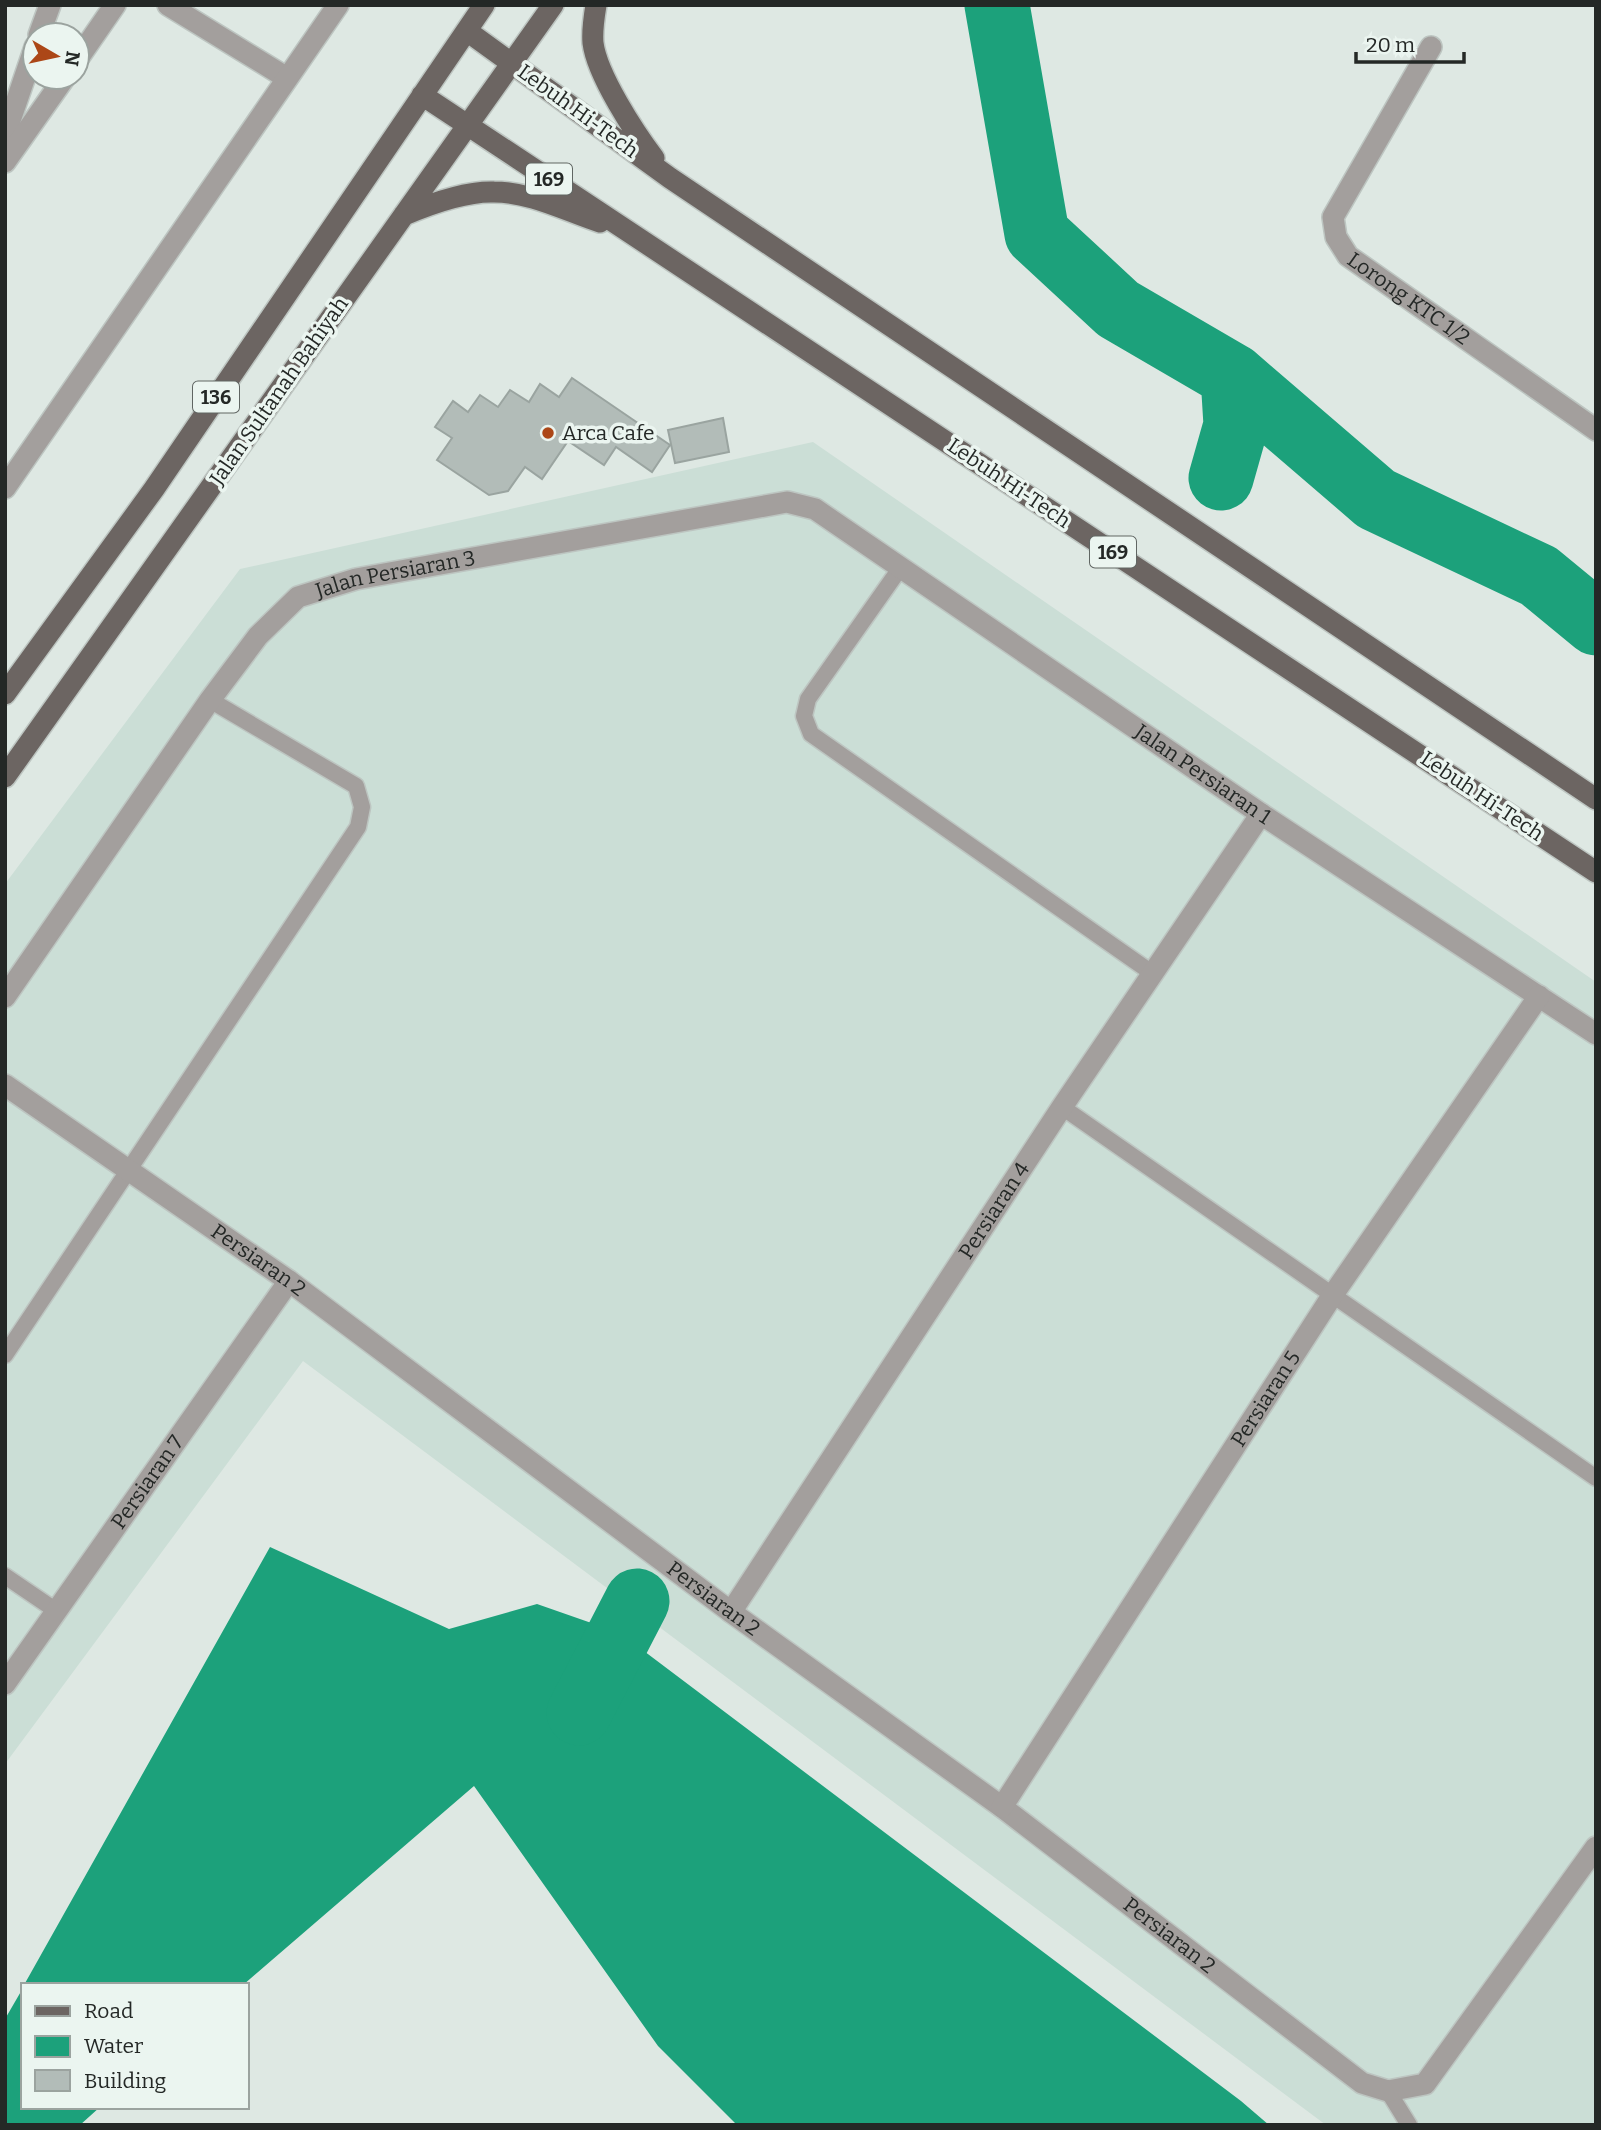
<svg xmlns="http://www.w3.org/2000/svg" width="1601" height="2130" font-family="Bitter,serif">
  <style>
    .built { fill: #cbded6 }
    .water { fill: #1ca17b }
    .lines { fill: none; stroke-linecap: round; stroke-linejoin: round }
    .river { stroke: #1ca17b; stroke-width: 65 }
    .building { fill: #b2bcb8; stroke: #9aa4a0; stroke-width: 2 }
    .lane-casing { stroke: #bdc5c1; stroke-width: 19 }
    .street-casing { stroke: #bdc5c1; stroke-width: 24 }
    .primary-casing { stroke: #bdc5c1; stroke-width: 24 }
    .lane { stroke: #a39f9d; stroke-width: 16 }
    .street { stroke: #a39f9d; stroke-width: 21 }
    .primary { stroke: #6c6562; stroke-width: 21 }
    .poi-dot { fill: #ac4717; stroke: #ebf5f0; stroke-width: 2.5 }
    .labels { text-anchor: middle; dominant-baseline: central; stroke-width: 7; stroke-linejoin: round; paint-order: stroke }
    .shield { fill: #ebf5f0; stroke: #606663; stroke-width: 2 }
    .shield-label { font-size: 19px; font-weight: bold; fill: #242826 }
    .street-label { font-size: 21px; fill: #242826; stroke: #ebf5f0 }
    .poi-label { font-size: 21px; fill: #242826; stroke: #ebf5f0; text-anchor: start }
  </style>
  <rect width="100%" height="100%" fill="#dee8e3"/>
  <path class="built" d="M813,442L1596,982V2125H1326L303,1361L5,1764V884L240,569Z"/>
  <path class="water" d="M270,1547L449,1629L537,1604L620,1633L1241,2101L1269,2125H737L658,2046L474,1786L243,1985H24Z
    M23,1988V2107H100L80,2125H5V2019Z"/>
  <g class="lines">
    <path class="river" d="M997,5L1037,234L1118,309L1233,376L1376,499L1539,576L1596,623
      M1221,478L1236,425L1233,376
      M579,1713L637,1601"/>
  </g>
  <path class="building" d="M572,378L670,445L652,472L616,447L604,465L568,441L542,479L525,467L508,491L489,495L437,460L452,438L435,427L453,401L468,412L480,395L498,407L510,390L529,402L540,384L559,397Z
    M723,418L729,452L675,463L668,430Z"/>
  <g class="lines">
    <g class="lane-casing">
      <path id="lane" d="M901,567L808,699L804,716L811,734L1152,973
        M1062,1107L1596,1478
        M5,1355L358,827L362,807L356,786L210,700
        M5,1576L58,1612
        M1388,2091L1409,2125"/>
    </g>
    <g class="street-casing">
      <g id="street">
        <path d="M168,5L287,78"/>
        <path d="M39,35L50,5"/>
        <path id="s1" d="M1431,47L1333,217L1336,237L1348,256L1596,430"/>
        <path d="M77,60L115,5"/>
        <path d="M5,135L35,47"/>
        <path d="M5,162L65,77"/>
        <path d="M5,488L338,5"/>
        <path id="s2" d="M5,997L210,700L258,636L298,597L356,579L787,502L815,509L1261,814L1596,1034"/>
        <path id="s3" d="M5,1085L289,1281L731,1612L1002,1807L1362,2083L1388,2091L1425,2084L1596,1847"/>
        <path id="s4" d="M731,1612L1062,1107L1261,814"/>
        <path id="s5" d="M5,1684L289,1281"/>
        <path id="s6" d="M1002,1807L1332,1296L1539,996"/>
      </g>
    </g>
    <g class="primary-casing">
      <path id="primary" d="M596,5C594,17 592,32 593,43C597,75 635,133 654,158
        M467,31L670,178L1596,799
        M422,95L1596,872
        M404,215C430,204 465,191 494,192C531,192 566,211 600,222
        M5,694L154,489L484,5
        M5,777L553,5"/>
    </g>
    <use href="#lane" class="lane"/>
    <use href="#street" class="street"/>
    <use href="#primary" class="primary"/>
  </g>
  <circle class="poi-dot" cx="548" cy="433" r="7"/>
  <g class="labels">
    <g class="shield">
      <rect x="526" y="163.5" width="46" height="31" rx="5"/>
      <rect x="193" y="381.5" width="46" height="31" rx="5"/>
      <rect x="1090" y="536.5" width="46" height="31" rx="5"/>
    </g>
    <g class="shield-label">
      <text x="549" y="179">169</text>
      <text x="216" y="397">136</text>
      <text x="1113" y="552">169</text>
    </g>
    <g class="street-label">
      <text transform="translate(578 111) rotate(36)">Lebuh Hi-Tech</text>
      <text stroke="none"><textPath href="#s1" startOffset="313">Lorong KTC 1/2</textPath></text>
      <text transform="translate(279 391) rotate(-55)">Jalan Sultanah Bahiyah</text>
      <text transform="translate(1009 483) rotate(34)">Lebuh Hi-Tech</text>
      <text stroke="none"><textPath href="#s2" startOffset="597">Jalan Persiaran 3</textPath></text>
      <text stroke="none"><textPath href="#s2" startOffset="1494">Jalan Persiaran 1</textPath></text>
      <text transform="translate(1482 796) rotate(34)">Lebuh Hi-Tech</text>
      <text stroke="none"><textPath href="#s4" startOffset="480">Persiaran 4</textPath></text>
      <text stroke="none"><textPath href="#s3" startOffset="308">Persiaran 2</textPath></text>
      <text stroke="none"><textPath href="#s6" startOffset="486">Persiaran 5</textPath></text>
      <text stroke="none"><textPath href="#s5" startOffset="247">Persiaran 7</textPath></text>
      <text stroke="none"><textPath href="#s3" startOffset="875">Persiaran 2</textPath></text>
      <text stroke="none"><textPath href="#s3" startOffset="1442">Persiaran 2</textPath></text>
    </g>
    <g class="poi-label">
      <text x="562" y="433">Arca Cafe</text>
    </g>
  </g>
  <rect width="1601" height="2130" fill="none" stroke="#242826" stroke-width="14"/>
  <rect x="21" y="1983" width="228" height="126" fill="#ebf5f0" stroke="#9ba39f" stroke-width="2"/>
  <rect x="35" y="2006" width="35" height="10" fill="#6c6562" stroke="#9ba39f" stroke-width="2"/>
  <text x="84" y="2018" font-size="21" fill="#242826">Road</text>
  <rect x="35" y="2036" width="35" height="21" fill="#1ca17b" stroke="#9ba39f" stroke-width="2"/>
  <text x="84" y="2053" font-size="21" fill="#242826">Water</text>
  <rect x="35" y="2070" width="35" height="21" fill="#b2bcb8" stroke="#9ba39f" stroke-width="2"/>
  <text x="84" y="2088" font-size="21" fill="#242826">Building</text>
  <g transform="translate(56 56) rotate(99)"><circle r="33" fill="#ebf5f0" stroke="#9ba39f" stroke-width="2"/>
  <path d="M0-5L12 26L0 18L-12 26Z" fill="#ac4717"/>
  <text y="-10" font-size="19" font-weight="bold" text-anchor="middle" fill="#242826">N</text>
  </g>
  <path d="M1356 52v10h108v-10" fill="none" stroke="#242826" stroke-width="3.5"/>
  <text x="1366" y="52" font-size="21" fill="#242826" stroke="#ebf5f0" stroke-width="5" paint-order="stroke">20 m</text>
</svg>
